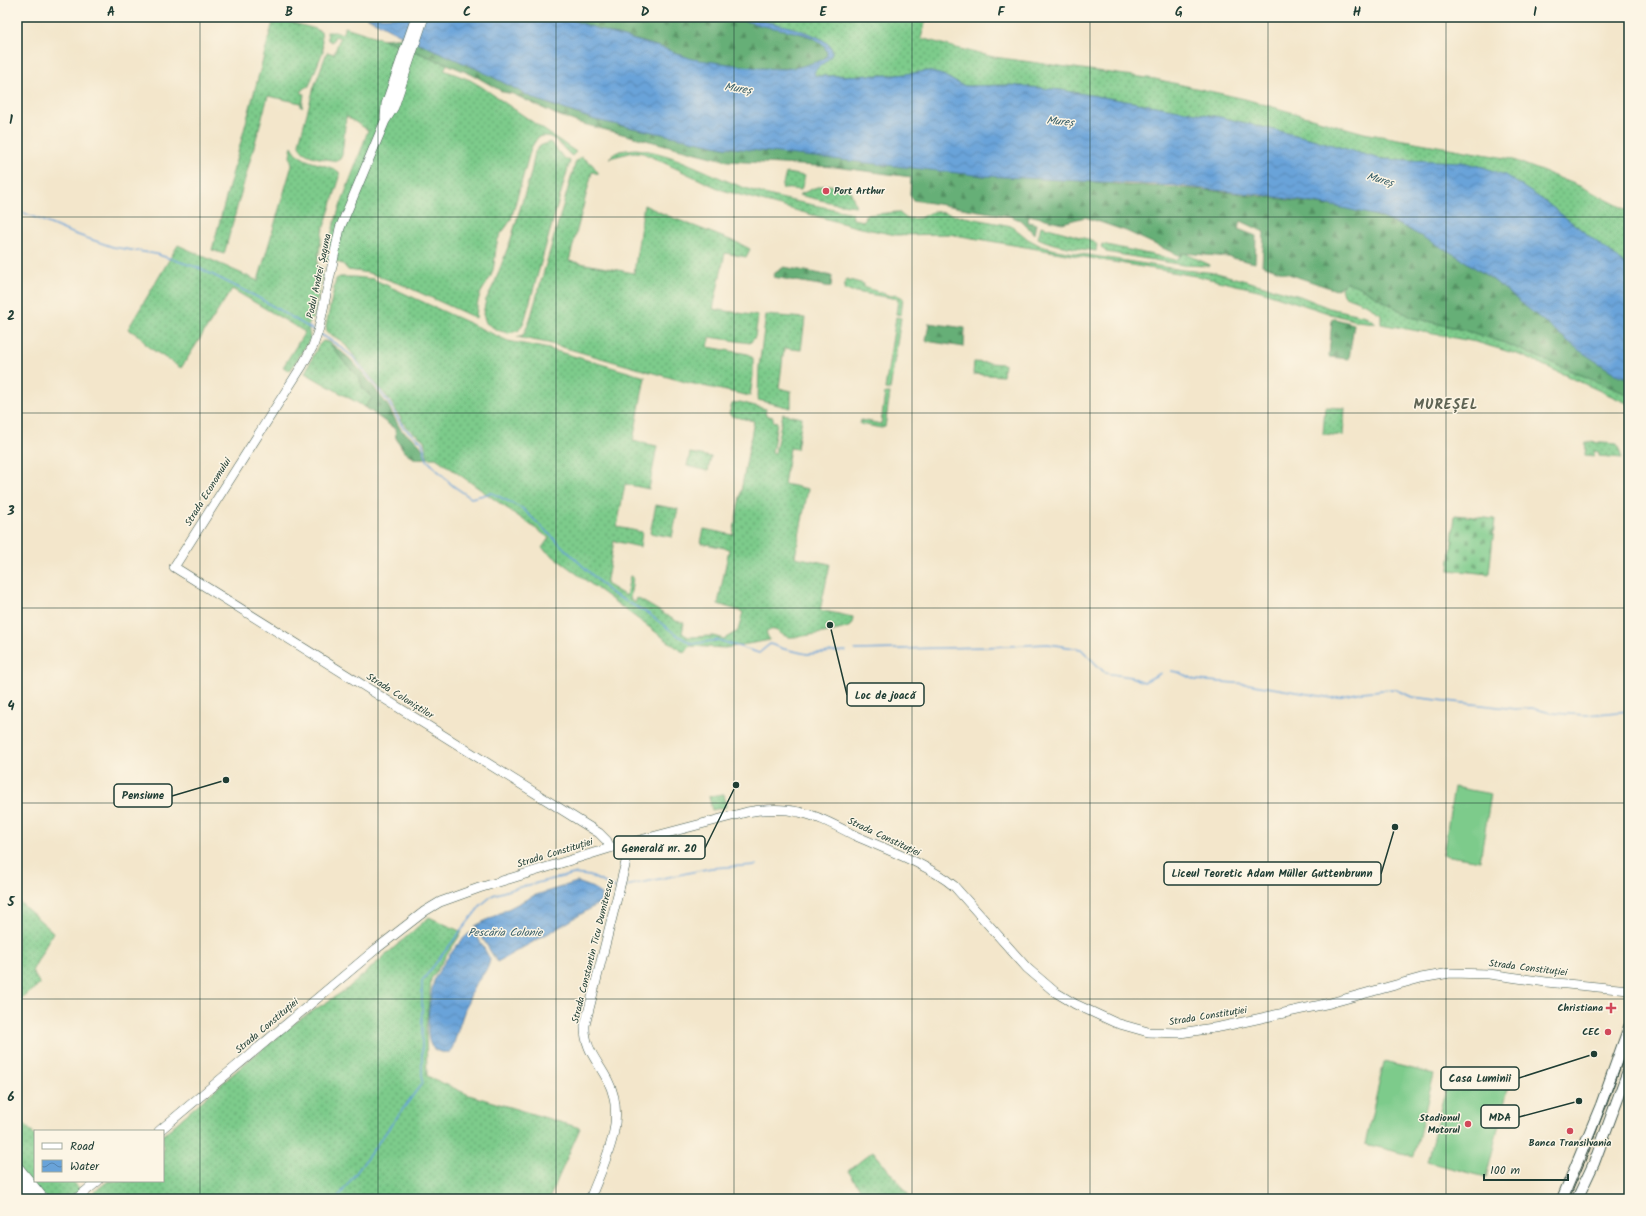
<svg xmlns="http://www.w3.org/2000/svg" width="1646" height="1216" font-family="Kalam,sans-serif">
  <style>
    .grass { fill: url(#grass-dots); stroke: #4e8460 }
    .forest { fill: url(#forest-firs); stroke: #427656 }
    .cemetery { fill: url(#cemetery-stones); stroke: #4e8460 }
    .garden { fill: #7dcb8b; stroke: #4e8460 }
    .water { fill: url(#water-waves); stroke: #447086 }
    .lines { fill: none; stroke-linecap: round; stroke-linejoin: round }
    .stream { stroke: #69a3d9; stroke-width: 1.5 }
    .secondary-casing { stroke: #3f564b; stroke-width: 10 }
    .primary-casing { stroke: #3f564b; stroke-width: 12 }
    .highway-casing { stroke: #3f564b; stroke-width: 12 }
    .secondary { stroke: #fff; stroke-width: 9 }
    .primary { stroke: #fff; stroke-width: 10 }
    .highway { stroke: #fff; stroke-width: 11 }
    .tram { stroke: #1f3d34; stroke-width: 1 }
    .grid { fill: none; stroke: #1f3d34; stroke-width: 1; stroke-opacity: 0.55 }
    .poi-dot { fill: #d1495b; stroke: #fcf5e5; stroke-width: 1.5 }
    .labels { text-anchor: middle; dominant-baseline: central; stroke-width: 3; stroke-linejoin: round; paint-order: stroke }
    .poi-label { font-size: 10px; font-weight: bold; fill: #1f3d34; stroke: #fcf5e5; text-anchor: end }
    .street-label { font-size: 10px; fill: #1f3d34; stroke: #fcf5e5 }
    .water-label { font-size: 11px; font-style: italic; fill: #355c66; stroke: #fcf5e5 }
    .district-label { font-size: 14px; font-weight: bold; letter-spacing: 1px; fill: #5f6454; stroke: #fcf5e5 }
    .leader { fill: none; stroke: #1f3d34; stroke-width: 1.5 }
    .callout-dot { fill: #1f3d34; stroke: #fcf5e5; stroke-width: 1.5 }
    .callout { fill: #fcf5e5; stroke: #1f3d34; stroke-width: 1.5 }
    .callout-label { font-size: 11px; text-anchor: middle; font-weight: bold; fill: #1f3d34 }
    .neatline { fill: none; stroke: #1f3d34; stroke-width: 1.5 }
    .grid-label { font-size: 13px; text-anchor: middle; font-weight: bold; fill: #1f3d34 }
  </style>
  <defs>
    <pattern id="grass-dots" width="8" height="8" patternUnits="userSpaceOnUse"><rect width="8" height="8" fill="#7dcb8b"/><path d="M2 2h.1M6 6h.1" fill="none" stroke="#66a672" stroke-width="1.8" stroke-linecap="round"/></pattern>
    <pattern id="forest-firs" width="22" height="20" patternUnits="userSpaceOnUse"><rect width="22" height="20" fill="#66af77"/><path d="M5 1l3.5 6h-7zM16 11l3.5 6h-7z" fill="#539062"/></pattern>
    <pattern id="cemetery-stones" width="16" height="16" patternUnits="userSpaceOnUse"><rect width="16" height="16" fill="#7dcb8b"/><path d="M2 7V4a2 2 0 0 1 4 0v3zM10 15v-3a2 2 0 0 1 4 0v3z" fill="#66a672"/></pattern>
    <pattern id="water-waves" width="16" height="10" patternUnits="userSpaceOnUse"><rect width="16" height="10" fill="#69a3d9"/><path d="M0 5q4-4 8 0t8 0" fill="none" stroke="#5686b1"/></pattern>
  </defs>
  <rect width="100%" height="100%" fill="#fcf5e5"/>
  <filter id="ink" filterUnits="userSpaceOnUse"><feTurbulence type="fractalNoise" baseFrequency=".025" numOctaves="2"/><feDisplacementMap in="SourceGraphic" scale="8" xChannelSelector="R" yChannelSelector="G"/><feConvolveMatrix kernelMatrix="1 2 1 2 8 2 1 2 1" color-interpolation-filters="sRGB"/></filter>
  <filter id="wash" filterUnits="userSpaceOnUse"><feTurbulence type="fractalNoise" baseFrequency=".012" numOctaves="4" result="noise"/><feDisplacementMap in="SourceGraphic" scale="16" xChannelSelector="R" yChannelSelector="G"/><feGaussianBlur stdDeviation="0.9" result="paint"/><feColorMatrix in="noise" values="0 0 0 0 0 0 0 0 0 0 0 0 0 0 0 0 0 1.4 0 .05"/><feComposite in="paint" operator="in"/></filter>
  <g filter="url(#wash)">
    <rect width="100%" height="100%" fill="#f3e6cb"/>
    <path class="grass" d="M747,17H927L921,38L960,49L994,57L1155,79L1245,99L1364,133L1511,159L1582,187L1629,211V267L1543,200L1483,167L1462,162L1380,159L1312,139L1220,117L1061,90L1009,85L966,86L959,84L943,75L928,72L897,75L816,76L814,73L817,68L826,61L831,47L821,39Z
      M274,18L316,29L321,32L323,51L309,86L304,88L301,92L304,94L302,108L301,107V103L268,96L224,254L212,250Z
      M345,27L383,39L447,64L444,70L470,80L482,87L576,152L572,156C561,148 555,132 538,137L531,148L511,219C508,226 501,232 498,239C494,252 496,266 490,278C488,282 485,285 483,289C477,298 477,308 476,318L403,285L369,273L348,270L343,264L325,259C334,214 354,174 368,130L346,116L342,155L340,159L336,161C325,158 299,158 299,143L314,87L327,52L334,54L340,38L335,36L332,42L328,40L327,32H338L342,34Z
      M550,142L564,158L570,161L524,322L518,331L508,333L497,330L486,323L483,314L486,300L495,282L511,239L531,173L535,152L540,146Z
      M292,146C302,166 323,161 339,172L340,177L322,233L317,265L323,268V271L314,315L308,326L310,339L290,371L283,367L305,332L232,289L181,368L147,346L141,337L128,329L178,245L258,281L292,165L290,156Z
      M636,149C675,153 709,175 745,188C779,200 817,205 852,213L853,219L864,221L865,215L898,212L907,219L920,218L934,211L996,223L1012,226L1028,239L1041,246L1056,250L1183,270L1217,273L1300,296L1329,308L1366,316L1376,323L1357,321L1331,314L1258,290L1201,277L949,234L896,235L856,227L722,190L643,153L634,152L609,158C616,150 626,150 636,149Z
      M581,157L592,164L599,174L592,172L569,261L634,273L644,205L668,216L738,243L750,249L746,257L725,253L713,309L758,316L755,337L750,343L710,337L708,347L748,354L753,358V376L750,396L689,383L548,343L517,337L523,335L529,323L576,161Z
      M786,173L805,176L801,190L782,188Z
      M826,185L841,186L850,190L856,206L833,203L799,195L814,188Z
      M1041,226L1094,241L1097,245L1096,251C1077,248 1056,247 1038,238Z
      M1102,244L1176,260L1184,253L1210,265V266L1183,265L1106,252L1101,247Z
      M340,277H354L373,279L508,341L549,349L645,377L633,441L657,446L649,489L625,484L617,527L642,532L640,547L614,541L606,584L626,596L630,576L633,577L630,599L635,603L637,598L676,621L684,623L682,633L688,637L713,636L724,639L738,631L743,612L718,604L729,549L701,543L704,529L733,535L754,421L731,416L729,414L732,404L740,402L766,409L765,415L773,417V421L777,422L772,453H775L783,414L802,418L797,449L790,448L784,484L808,489L795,557L830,564L820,610L853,617C853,620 852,624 850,626C847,630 795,638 789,637C780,636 775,624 766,633L770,640L725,648L690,646L684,653L542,548L549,538L436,458H428L424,440L406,427L391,402L343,342L327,332L326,326L336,279Z
      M846,279L864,284V287L891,296L895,294L903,298L901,315L896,314L898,299L844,290Z
      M1346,281L1360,287L1411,317L1464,330L1505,343L1629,395V404L1523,356L1476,342L1381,324V314L1374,310L1370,306L1343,295L1341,288Z
      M766,315L805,318L801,350L784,348L779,388L791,391V408L758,400L759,367Z
      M896,317L901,318L890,390L885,389Z
      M323,341L329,342L344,362L359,377L363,389L372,398L365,407L305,373L318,346Z
      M974,362L1004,364L1003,376L973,374Z
      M885,393H890L885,427L881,428L860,424L861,420L881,424Z
      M1325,407L1345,408L1343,436L1323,434Z
      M1586,442L1617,444L1622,458L1599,456V452L1594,451V456L1585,455Z
      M690,453L711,457L708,471L687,466Z
      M656,505L678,509L672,537L650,533Z
      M724,794L726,807L712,810L709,796Z
      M17,900L53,932L32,971L40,984L17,1003Z
      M429,917L462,932L431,979L426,1028L427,1076L469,1095L580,1128L549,1199H17V1115L35,1136V1181H73L87,1198L108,1181H163V1135L250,1059L299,1020L347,989Z
      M873,1151L912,1199H867L848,1171Z"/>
    <path class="forest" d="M564,17H733C757,25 802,29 820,42C824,45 827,49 827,55C814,78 715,66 691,59C682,56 673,51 663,48C631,37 595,32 564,17Z
      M405,37L477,69L535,99L571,112L595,120L724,147L1124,185C1183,187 1242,193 1301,202C1327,205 1354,208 1379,217C1419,231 1455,254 1490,278C1526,303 1557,336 1594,360C1606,368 1616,375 1629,379V395L1505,343L1464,330L1411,317L1360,287L1346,282L1336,290L1262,265L1264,232L1241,221L1238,229L1256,236L1255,263L1228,257L1184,253L1180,256L1126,231L1085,217L1062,223L1029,215L1028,222L1036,224L1034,234L1020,220L1010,216L913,200L910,195L911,177L835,167L728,161L579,123L555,114L513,94L503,92L475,76L447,64L383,39Z
      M784,267L832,276L831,287L773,277L775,273Z
      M1332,318L1354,324L1349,359L1329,357Z
      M929,323L965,328L964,347L926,341Z
      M329,342L349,358L362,372L388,406L401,430L418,442L428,458L415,459L404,451L396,438L395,429L365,407L372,398L363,389L359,377L344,362Z"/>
    <path class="cemetery" d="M1455,515L1495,519L1489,574L1449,570Z"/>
    <path class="garden" d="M1454,787L1491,794L1480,861L1443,855Z
      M1384,1062L1434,1074L1414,1156L1365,1144Z
      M1450,1071L1509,1085L1486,1177L1427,1162Z"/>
    <path class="water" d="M366,17H564L610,33L663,48L692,59L759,68L785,69L799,67L819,61L824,59L827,55C827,33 779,30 763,26C753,24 743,20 733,17C750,17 828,31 832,50C834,60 817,65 814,73L816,76L897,75L928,71L943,75L959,84L966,86L1009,85L1061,90L1220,117L1312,139L1380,159L1462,162L1483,167L1505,175L1543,200L1629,267V379L1616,374L1580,351L1492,279L1457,256L1406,228L1378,216L1333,206L1262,195L1177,186L984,176L724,147L595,120L535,99L477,69L405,37Z
      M577,882C586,885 594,887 601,894V902L565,924L497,962L475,926L533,896Z
      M470,933L477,936L490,959C489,971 478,978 473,989C465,1007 459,1027 453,1046L450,1052C442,1053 433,1052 430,1043C425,1032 430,988 436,976C442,965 460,939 470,933Z"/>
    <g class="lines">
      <path class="stream" d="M17,210L69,232L113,247L156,254L199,268L257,297L315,331
        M320,334L338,345L353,357L389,403L403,427L422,442L427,460L452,485L471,498L492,493L523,509L611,593L649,614L674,633L692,644L718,640L759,653L770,644L784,649L807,654L846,651
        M855,650L985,647L1048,644L1081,649L1105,673L1131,677L1144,682L1161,673
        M1171,671L1178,672L1195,680L1248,684L1332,698L1362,692L1394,689L1412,697L1516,709L1532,708L1551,713L1587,715L1629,711
        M626,886L711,868L757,865
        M337,1199L422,1083V981L481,905L493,895L516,888L574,874L590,876L616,888"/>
    </g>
  </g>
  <g filter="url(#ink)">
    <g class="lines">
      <g class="secondary-casing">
        <path id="secondary" d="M424,17L394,107L385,121L340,228L319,328L313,346L302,366L174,567L599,833L607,841L610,848
          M385,118L386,104L416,17
          M159,1131L376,949L425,911L440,902L479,888L610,848L747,812C765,809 782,808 799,812C819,816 838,827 856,836C888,850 927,864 954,886L1027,968L1055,992L1075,1004L1116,1023L1148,1032L1180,1033L1220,1027L1330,1003L1421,978L1450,973L1489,974L1546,982L1629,990
          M76,1199L98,1181
          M590,1199C604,1162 628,1120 608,1081C598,1061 584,1049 585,1025L631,842"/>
      </g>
      <g class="primary-casing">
        <path id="primary" d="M1562,1199L1601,1105L1629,1027
          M1577,1199L1594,1163L1629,1068"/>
      </g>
      <g class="highway-casing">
        <path id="highway" d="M17,1167L43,1199
          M17,1183L30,1199"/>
      </g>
      <use href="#secondary" class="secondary"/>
      <use href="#primary" class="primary"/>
      <use href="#highway" class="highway"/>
      <path class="tram" d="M1569,1199L1588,1154L1629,1043"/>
    </g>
  </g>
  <path class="grid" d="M200,17V1199M378,17V1199M556,17V1199M734,17V1199M912,17V1199M1090,17V1199M1268,17V1199M1446,17V1199M17,217H1629M17,413H1629M17,608H1629M17,803H1629M17,999H1629"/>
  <g class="poi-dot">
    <circle cx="826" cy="191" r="4"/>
    <path d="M1609 1002h4v4h4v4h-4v4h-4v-4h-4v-4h4z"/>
    <circle cx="1608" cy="1032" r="4"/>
    <circle cx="1468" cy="1124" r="4"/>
    <circle cx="1570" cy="1131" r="4"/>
  </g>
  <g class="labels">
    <g class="poi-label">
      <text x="834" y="191" text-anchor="start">Port Arthur</text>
      <text x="1603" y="1008">Christiana</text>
      <text x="1600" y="1032">CEC</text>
      <text x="1460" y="1118">Stadionul<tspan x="1460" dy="12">Motorul</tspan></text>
      <text x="1570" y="1143" text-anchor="middle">Banca Transilvania</text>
    </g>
    <g class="street-label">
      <text transform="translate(319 276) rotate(-78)">Podul Andrei Șaguna</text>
      <text transform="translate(208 492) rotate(-58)">Strada Economului</text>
      <text transform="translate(400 696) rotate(32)">Strada Coloniștilor</text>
      <text transform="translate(884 837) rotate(25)">Strada Constituției</text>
      <text transform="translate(555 853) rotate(-17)">Strada Constituției</text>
      <text transform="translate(593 951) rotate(-76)">Strada Constantin Ticu Dumitrescu</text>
      <text transform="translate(1528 968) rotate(7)">Strada Constituției</text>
      <text transform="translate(1208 1016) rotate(-9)">Strada Constituției</text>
      <text transform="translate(267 1026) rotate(-40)">Strada Constituției</text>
    </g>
    <g class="water-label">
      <text transform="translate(738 89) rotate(8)">Mureș</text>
      <text transform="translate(1060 122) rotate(5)">Mureș</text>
      <text transform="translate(1380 180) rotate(16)">Mureș</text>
      <text x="505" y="933">Pescăria Colonie</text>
    </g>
    <g class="district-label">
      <text x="1446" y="405">MUREȘEL</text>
    </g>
  </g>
  <path class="leader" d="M830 625L847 695M226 780L172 796M736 785L705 848M1395 827L1381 874M1594 1054L1519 1078M1579 1101L1519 1117"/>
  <g class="callout-dot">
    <circle cx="830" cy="625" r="4"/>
    <circle cx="226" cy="780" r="4"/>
    <circle cx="736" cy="785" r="4"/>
    <circle cx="1395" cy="827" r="4"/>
    <circle cx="1594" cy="1054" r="4"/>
    <circle cx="1579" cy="1101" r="4"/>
  </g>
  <g class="callout">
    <rect x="847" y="683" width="77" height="23" rx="4"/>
    <rect x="114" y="784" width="58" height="23" rx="4"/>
    <rect x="614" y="836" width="91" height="23" rx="4"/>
    <rect x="1164" y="862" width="217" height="23" rx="4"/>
    <rect x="1441" y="1067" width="78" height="23" rx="4"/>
    <rect x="1481" y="1105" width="38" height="23" rx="4"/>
  </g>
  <g class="callout-label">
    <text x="885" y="699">Loc de joacă</text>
    <text x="143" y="799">Pensiune</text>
    <text x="659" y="852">Generală nr. 20</text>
    <text x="1272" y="877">Liceul Teoretic Adam Müller Guttenbrunn</text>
    <text x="1480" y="1082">Casa Luminii</text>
    <text x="1500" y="1121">MDA</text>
  </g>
  <rect width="1646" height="1216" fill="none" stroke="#fcf5e5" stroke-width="44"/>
  <rect x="34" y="1130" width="130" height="52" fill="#fcf5e5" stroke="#a4ab9e"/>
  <rect x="42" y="1143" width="20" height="6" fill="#ffffff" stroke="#a4ab9e"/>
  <text x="70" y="1150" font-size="12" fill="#1f3d34">Road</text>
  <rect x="42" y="1160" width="20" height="12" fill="url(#water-waves)" stroke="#a4ab9e"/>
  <text x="70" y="1170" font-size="12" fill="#1f3d34">Water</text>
  <path d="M1484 1174v6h84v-6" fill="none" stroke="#1f3d34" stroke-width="2"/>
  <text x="1490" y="1174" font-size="12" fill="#1f3d34" stroke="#fcf5e5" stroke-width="3" paint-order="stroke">100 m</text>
  <rect x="22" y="22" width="1602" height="1172" class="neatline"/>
  <g class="grid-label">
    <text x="111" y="16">A</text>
    <text x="289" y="16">B</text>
    <text x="467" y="16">C</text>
    <text x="645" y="16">D</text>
    <text x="823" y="16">E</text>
    <text x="1001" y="16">F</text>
    <text x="1179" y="16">G</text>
    <text x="1357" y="16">H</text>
    <text x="1535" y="16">I</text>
    <text x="11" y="124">1</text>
    <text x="11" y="320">2</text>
    <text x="11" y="515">3</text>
    <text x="11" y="710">4</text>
    <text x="11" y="906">5</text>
    <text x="11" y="1101">6</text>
  </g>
</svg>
